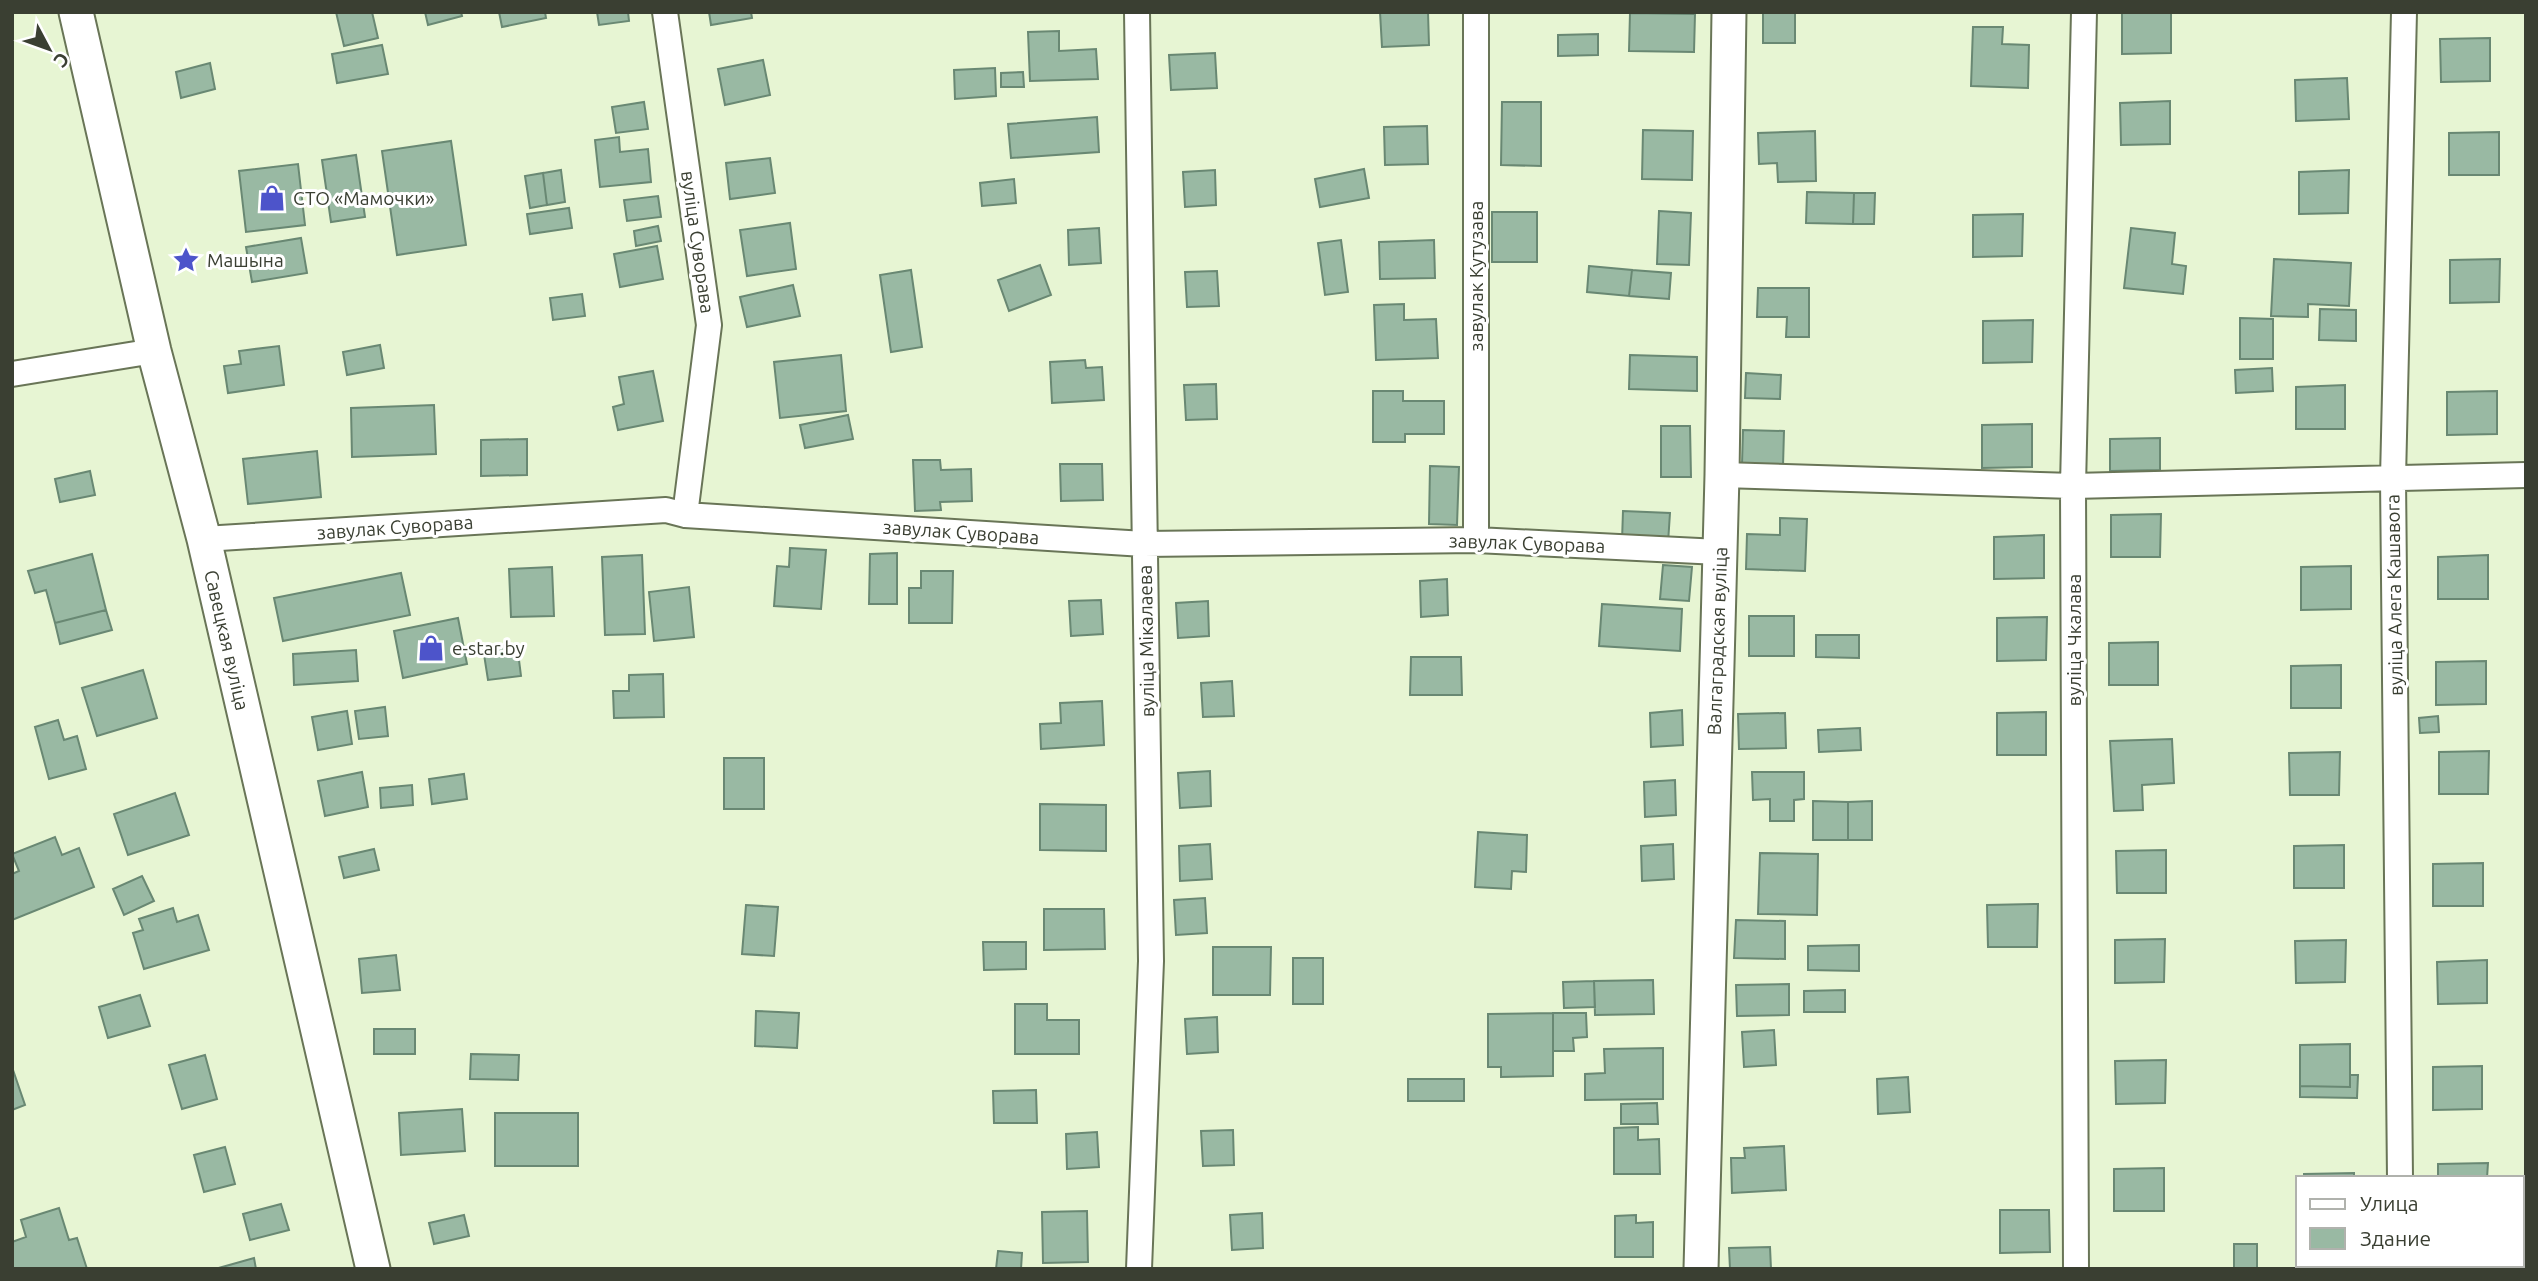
<svg xmlns="http://www.w3.org/2000/svg" width="2538" height="1281" font-family="Ubuntu,sans-serif">
  <style>
    .building { fill: #99b9a3; stroke: #698873; stroke-width: 2 }
    .lines { fill: none; stroke-linecap: round; stroke-linejoin: round }
    .street-casing { stroke: #697557; stroke-width: 28 }
    .secondary-casing { stroke: #697557; stroke-width: 37 }
    .street { stroke: #fff; stroke-width: 24 }
    .secondary { stroke: #fff; stroke-width: 33 }
    .labels { text-anchor: middle; dominant-baseline: central; stroke-width: 6; stroke-linejoin: round; paint-order: stroke }
    .poi-label { font-size: 19px; fill: #3a3f32; stroke: #fff; text-anchor: start }
    .street-label { font-size: 19px; fill: #3a3f32; stroke: #fff }
  </style>
  <rect width="100%" height="100%" fill="#e7f5d3"/>
  <path class="building" d="M336,12H372L378,38L344,46Z
    M425,12H461L462,16L428,25Z
    M499,12H545L546,18L502,27Z
    M597,12H628L629,21L599,25Z
    M709,12H751L752,18L711,25Z
    M1380,12H1428L1429,45L1382,47Z
    M1763,12H1795V43H1763Z
    M2122,12H2171V53L2122,54Z
    M1630,13L1695,14L1694,52L1629,51Z
    M1973,27H2003L2002,44L2029,45L2028,88L1971,86Z
    M1059,31V51L1096,49L1098,79L1030,81L1028,32Z
    M1598,34V55L1558,56V35Z
    M2490,38V81L2441,82L2440,39Z
    M382,45L388,74L337,83L332,54Z
    M1215,53L1217,88L1171,90L1169,55Z
    M763,60L770,95L725,105L718,69Z
    M210,63L215,89L181,98L176,72Z
    M995,68L996,96L955,99L954,70Z
    M1023,72L1024,87H1001V73Z
    M2347,78L2349,119L2296,121L2295,80Z
    M2170,101V144L2121,145L2120,103Z
    M644,102L648,129L616,133L612,107Z
    M1502,102H1541V166L1501,165Z
    M1097,117L1099,152L1011,158L1008,124Z
    M1427,126L1428,164L1385,165L1384,127Z
    M1643,130L1693,131L1692,180L1642,179Z
    M1815,131L1816,181L1778,182L1777,163L1759,164L1758,133Z
    M2499,132V175H2449V133Z
    M619,137L620,152L648,149L651,182L600,187L595,140Z
    M451,141L466,245L397,255L382,151Z
    M356,155L365,217L331,222L322,160Z
    M770,158L775,193L730,199L726,163Z
    M298,164L305,225L246,232L239,171Z
    M1364,169L1369,198L1320,207L1315,179Z
    M561,170L565,202L547,205L543,173Z
    M1215,170L1216,205L1185,207L1183,172Z
    M2349,170L2348,213L2299,214V172Z
    M543,173L547,205L530,208L525,176Z
    M1014,179L1016,203L982,206L980,183Z
    M1807,192L1854,193L1853,224L1806,223Z
    M1854,193H1875L1874,224H1853Z
    M658,196L661,217L627,221L624,200Z
    M569,208L572,228L530,234L527,214Z
    M1659,211L1691,213L1689,265L1657,264Z
    M1492,212H1537V262H1492Z
    M2023,214L2022,256L1973,257V215Z
    M790,223L796,269L747,276L740,230Z
    M658,226L661,241L636,246L634,231Z
    M1099,228L1101,263L1069,265L1068,230Z
    M2131,228L2175,233L2172,264L2186,266L2183,294L2124,288Z
    M301,238L307,273L252,282L246,247Z
    M1341,240L1348,292L1325,295L1318,243Z
    M1434,240L1435,278L1380,279L1379,242Z
    M657,246L663,279L620,287L614,254Z
    M2274,259L2351,263L2349,306L2308,304V317L2271,316Z
    M2500,259L2499,302L2450,303V260Z
    M1040,265L1051,295L1009,311L998,280Z
    M1589,266L1632,270L1629,296L1587,292Z
    M911,270L922,347L891,352L880,275Z
    M1632,270L1671,273L1669,299L1629,296Z
    M1217,271L1219,306L1187,307L1185,272Z
    M793,285L800,316L747,327L740,297Z
    M1758,288H1809V337H1786L1787,317H1757Z
    M582,294L585,316L553,320L550,298Z
    M1404,304V320L1436,319L1438,358L1376,360L1374,305Z
    M2320,309L2356,310V341L2319,340Z
    M2240,318L2273,319V359H2240Z
    M2033,320L2032,362L1983,363V321Z
    M380,345L384,368L347,375L343,352Z
    M279,346L284,385L228,393L224,366L241,364L239,351Z
    M841,355L846,411L780,418L774,362Z
    M1630,355L1697,357V391L1629,389Z
    M1085,360L1086,368L1102,367L1104,400L1052,403L1050,362Z
    M2272,368L2273,391L2236,393L2235,370Z
    M653,371L663,421L618,430L613,407L624,404L619,377Z
    M1746,373L1781,375L1780,399L1745,398Z
    M1216,384L1217,419L1186,420L1184,385Z
    M2345,385V429H2296V387Z
    M1373,391H1403V401H1444V434H1405V442H1373Z
    M2497,391V434L2447,435V392Z
    M434,405L436,454L352,457L351,408Z
    M848,415L853,439L805,448L800,425Z
    M2032,424V467L1982,468V425Z
    M1661,426H1690L1691,477H1661Z
    M1743,430L1784,431L1783,466L1742,464Z
    M2160,438V470L2110,471V439Z
    M527,439V475L481,476V440Z
    M317,451L321,497L248,504L243,459Z
    M913,460H940L941,470L971,469L972,501L940,502L941,510L915,511Z
    M1060,464H1102L1103,500L1061,501Z
    M1430,466L1459,467L1457,525L1429,524Z
    M90,471L95,495L60,502L55,479Z
    M1623,511L1670,513L1668,543L1622,541Z
    M2161,514L2160,557H2111V515Z
    M1780,518L1807,519L1805,571L1746,569L1747,534L1780,535Z
    M2044,535V578L1994,579V537Z
    M790,548L826,550L821,609L774,606L777,566L789,567Z
    M897,553V604H869L870,554Z
    M92,554L106,610L55,623L46,590L35,593L28,571Z
    M642,555L645,634L605,635L602,557Z
    M2488,555V599H2438V557Z
    M1663,565L1692,567L1689,601L1660,599Z
    M2351,566V609L2301,610V567Z
    M552,567L554,616L511,617L509,569Z
    M921,571H953L952,623H909V588H921Z
    M401,573L410,615L283,641L274,598Z
    M1447,579L1448,615L1421,617L1420,581Z
    M689,587L694,637L654,641L649,592Z
    M1101,600L1103,634L1071,636L1069,601Z
    M1208,601L1209,636L1178,638L1176,603Z
    M1602,604L1682,609L1680,651L1599,646Z
    M106,610L112,630L60,644L55,623Z
    M1749,616H1794V656H1749Z
    M2047,617L2046,660L1997,661V618Z
    M458,618L467,664L403,678L394,631Z
    M1816,635H1859V658L1816,657Z
    M2158,642V685H2109V643Z
    M517,644L521,676L488,680L483,648Z
    M356,650L358,681L294,685L293,654Z
    M1411,657H1461L1462,695H1410Z
    M2486,661V704L2436,705V662Z
    M2341,665V708H2291V666Z
    M143,670L157,718L97,736L82,688Z
    M663,674L664,717L614,718L613,691H629V675Z
    M1232,681L1234,716L1203,717L1201,683Z
    M1102,701L1104,745L1041,749L1040,724L1061,723L1060,703Z
    M385,707L388,736L359,739L355,711Z
    M1682,710L1683,745L1651,747L1650,713Z
    M347,711L352,744L318,750L312,717Z
    M2046,712V755H1997V713Z
    M1785,713L1786,748L1739,749L1738,714Z
    M2438,716L2439,732L2420,733L2419,718Z
    M58,720L64,740L77,736L86,769L49,779L35,727Z
    M1860,728L1861,750L1819,752L1818,730Z
    M2172,739L2174,783L2142,785L2143,810L2114,811L2110,741Z
    M2489,751L2488,794H2439V752Z
    M2340,752L2339,795H2290L2289,753Z
    M724,758H764V809H724Z
    M1210,771L1211,806L1180,808L1178,773Z
    M362,772L368,807L325,816L318,781Z
    M1752,772H1804V799L1794,800V821H1770V799L1753,800Z
    M464,774L467,799L432,804L429,779Z
    M1675,780L1676,815L1645,817L1644,782Z
    M412,785L413,805L381,808L380,788Z
    M175,793L189,835L128,855L114,814Z
    M1813,801L1848,802V840H1813Z
    M1872,801V840H1848V802Z
    M1040,804L1106,805V851L1040,850Z
    M1478,832L1527,835L1526,872L1512,871L1511,889L1475,887Z
    M55,837L62,855L79,848L94,887L12,920V874L19,871L12,854Z
    M1210,844L1212,879L1180,881L1179,846Z
    M1673,844L1674,879L1642,881L1641,846Z
    M2344,845V888H2294V846Z
    M374,849L379,870L344,878L339,857Z
    M2166,850V893H2117L2116,851Z
    M1760,853L1818,854L1817,915L1758,914Z
    M2483,863V906H2433V864Z
    M142,876L154,901L124,915L113,889Z
    M1205,898L1207,933L1176,935L1174,900Z
    M2038,904L2037,947H1988L1987,905Z
    M746,905L778,907L774,956L742,954Z
    M173,908L177,922L198,915L209,950L144,969L133,933L143,930L139,919Z
    M1044,909H1104L1105,949L1044,950Z
    M1736,920L1785,921V959L1734,958Z
    M2165,939L2164,982L2115,983V940Z
    M2346,940L2345,982L2296,983L2295,941Z
    M983,942H1026V969L984,970Z
    M1859,945V971L1808,970V946Z
    M1213,947H1271L1270,995H1213Z
    M396,955L400,990L362,993L359,959Z
    M1293,958H1323V1004H1293Z
    M2487,960V1003L2438,1004L2437,962Z
    M1653,980L1654,1014L1595,1015L1594,981Z
    M1594,981L1595,1007L1564,1008L1563,982Z
    M1789,984V1015L1737,1016L1736,985Z
    M1845,990V1012H1804V991Z
    M140,995L150,1026L108,1038L99,1007Z
    M1015,1004H1047V1020H1079V1054H1015Z
    M756,1011L799,1013L797,1048L755,1046Z
    M1553,1013V1076L1501,1077V1067H1488V1014Z
    M1553,1013H1586L1587,1037L1573,1038L1574,1051H1553Z
    M1217,1017L1218,1052L1187,1054L1185,1019Z
    M374,1029H415V1054H374Z
    M1774,1030L1776,1065L1744,1067L1742,1032Z
    M2350,1044V1087L2300,1086V1045Z
    M1663,1048V1099L1585,1100V1074L1605,1073L1604,1049Z
    M471,1054L519,1055L518,1080L470,1079Z
    M205,1055L217,1099L182,1109L169,1065Z
    M2166,1060L2165,1103L2116,1104L2115,1061Z
    M2482,1066V1109L2433,1110V1067Z
    M12,1067L25,1105L12,1110Z
    M2350,1075H2358L2357,1098L2300,1097V1086L2350,1087Z
    M1908,1077L1910,1112L1878,1114L1877,1079Z
    M1408,1079H1464V1101H1408Z
    M1036,1090L1037,1123H994L993,1091Z
    M1657,1103L1658,1124H1621V1104Z
    M462,1109L465,1151L401,1155L399,1113Z
    M495,1113H578V1166H495Z
    M1638,1127V1140L1659,1139L1660,1174H1614V1128Z
    M1233,1130L1234,1165L1203,1166L1201,1131Z
    M1097,1132L1099,1167L1067,1169L1066,1134Z
    M1784,1146L1786,1190L1732,1193L1731,1158H1745L1744,1148Z
    M225,1147L235,1184L204,1192L194,1155Z
    M2488,1163L2487,1178H2438V1164Z
    M2164,1168V1211H2114V1169Z
    M2354,1173V1178H2304V1174Z
    M281,1204L289,1230L250,1240L243,1214Z
    M59,1208L69,1240L77,1238L87,1269H12V1242L26,1237L21,1220Z
    M2000,1210H2049L2050,1252L2000,1253Z
    M1087,1211L1088,1262L1043,1263L1042,1212Z
    M1262,1213L1263,1248L1232,1250L1230,1215Z
    M464,1215L469,1236L434,1244L429,1223Z
    M1636,1215V1223L1653,1222V1257H1615V1216Z
    M2234,1244H2257V1269H2234Z
    M1770,1247L1771,1269H1730L1729,1248Z
    M998,1251L1022,1253L1021,1269H996Z
    M254,1258L256,1269H215Z
    M2352,1265L2351,1269H2301V1266Z
    M2432,1265H2482V1269H2432Z"/>
  <g class="lines">
    <g class="street-casing">
      <path id="street" d="M665,12L709,325L685,515
        M1137,12L1151,961L1139,1269
        M12,374L154,351
        M1722,475L2073,486L2526,475
        M204,539L666,510L685,515L1144,544L1476,540L1719,552
        M1476,540V12
        M2400,1178L2393,478L2404,12
        M2401,1265V1269
        M2076,1269L2073,486L2084,12"/>
    </g>
    <g class="secondary-casing">
      <path id="secondary" d="M76,12L154,351L204,539L373,1269
        M1701,1269L1722,475L1729,12"/>
    </g>
    <use href="#street" class="street"/>
    <use href="#secondary" class="secondary"/>
  </g>
  <defs>
    <g id="shop-bare" transform="scale(2.1)"><path d="M-5-2.5h2.3a2.7 3.5 0 0 1 5.4 0H5L5.5 6h-11ZM-1.5-2.5h3a1.5 2.3 0 0 0-3 0Z" fill="#4d54ca" stroke="#fff" stroke-width="2.5" paint-order="stroke"/></g>
    <g id="sight-bare" transform="scale(2.1)"><path d="M0-6L1.8-2.2L6-1.7L2.9 1.2L3.7 5.4L0 3.3L-3.7 5.4L-2.9 1.2L-6-1.7L-1.8-2.2Z" fill="#4d54ca" stroke="#fff" stroke-width="2.5" paint-order="stroke"/></g>
  </defs>
  <g fill-rule="evenodd">
    <use href="#shop-bare" x="272" y="198"/>
    <use href="#sight-bare" x="186" y="260"/>
    <use href="#shop-bare" x="431" y="648"/>
  </g>
  <g class="labels">
    <g class="poi-label">
      <text x="293" y="198">СТО «Мамочки»</text>
      <text x="207" y="260">Машына</text>
      <text x="452" y="648">e-star.by</text>
    </g>
    <g class="street-label">
      <text transform="translate(698 242) rotate(82)">вуліца Суворава</text>
      <text transform="translate(1476 276) rotate(-90)">завулак Кутузава</text>
      <text transform="translate(395 527) rotate(-4)">завулак Суворава</text>
      <text transform="translate(961 532) rotate(4)">завулак Суворава</text>
      <text transform="translate(1527 543) rotate(2)">завулак Суворава</text>
      <text transform="translate(2394 595) rotate(-91)">вуліца Алега Кашавога</text>
      <text transform="translate(227 640) rotate(77)">Савецкая вуліца</text>
      <text transform="translate(2074 640) rotate(-90)">вуліца Чкалава</text>
      <text transform="translate(1146 641) rotate(-91)">вуліца Мікалаева</text>
      <text transform="translate(1717 641) rotate(-88)">Валгаградская вуліца</text>
    </g>
  </g>
  <rect width="2538" height="1281" fill="none" stroke="#3a3f32" stroke-width="28"/>
  <rect x="2296" y="1176" width="228" height="91" fill="#ffffff" stroke="#b0b2ad" stroke-width="2"/>
  <rect x="2310" y="1199" width="35" height="10" fill="#ffffff" stroke="#b0b2ad" stroke-width="2"/>
  <text x="2360" y="1211" font-size="21" fill="#3a3f32">Улица</text>
  <rect x="2310" y="1228" width="35" height="21" fill="#99b9a3" stroke="#b0b2ad" stroke-width="2"/>
  <text x="2360" y="1246" font-size="21" fill="#3a3f32">Здание</text>
  <g transform="translate(49 49) rotate(131)" stroke="#ffffff" stroke-width="5" paint-order="stroke">
  <path d="M0-5L12 26L0 18L-12 26Z" fill="#3a3f32"/>
  <text y="-10" font-size="19" font-weight="bold" text-anchor="middle" fill="#3a3f32">С</text>
  </g>
</svg>
